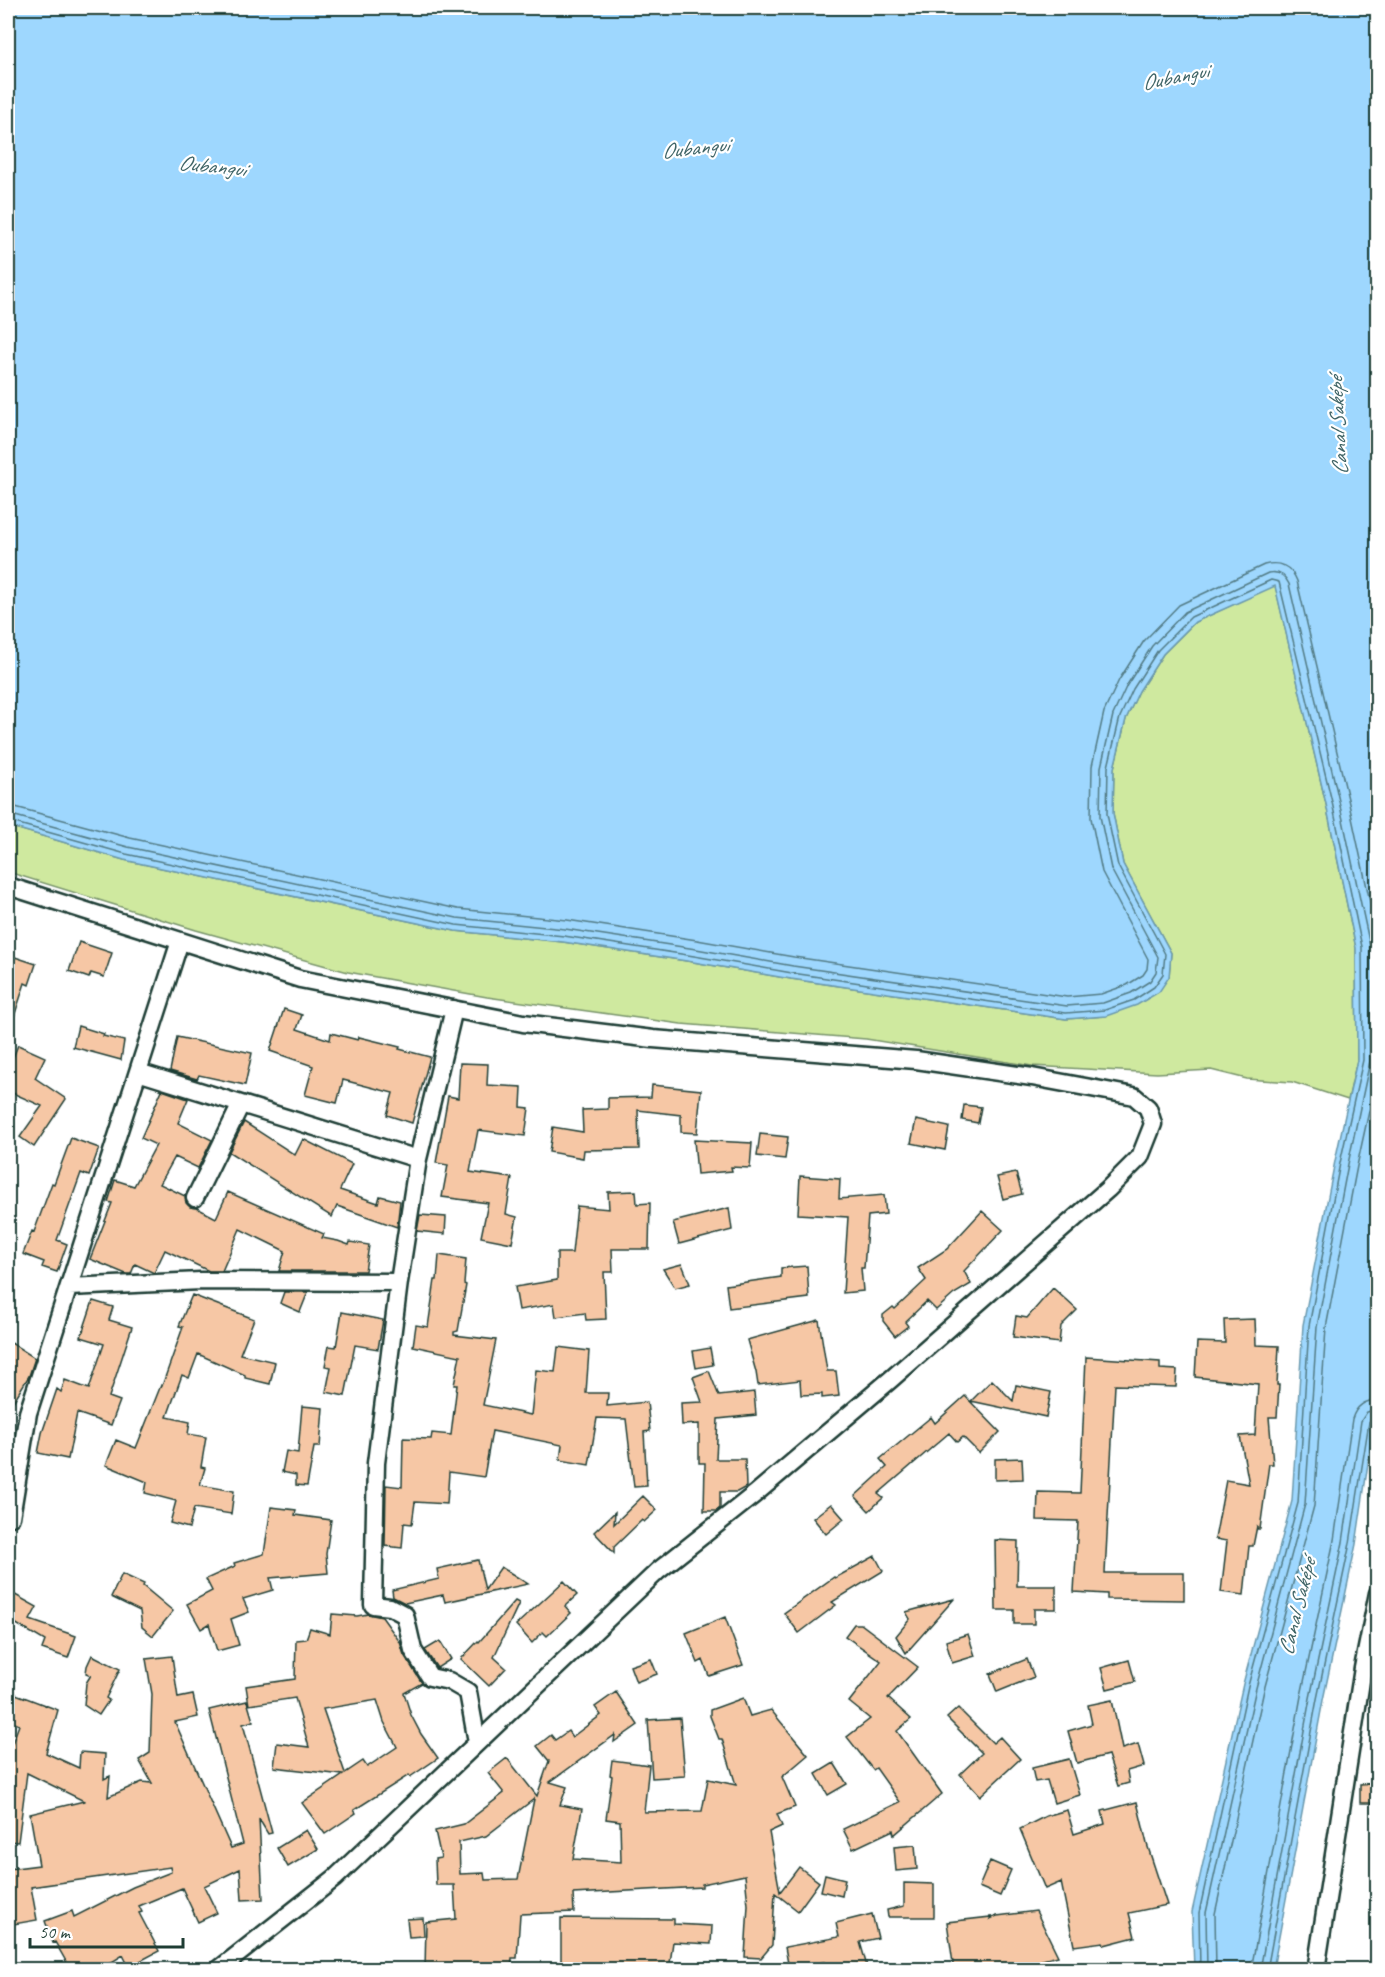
<svg xmlns="http://www.w3.org/2000/svg" width="1385" height="1977" font-family="Caveat,sans-serif">
  <style>
    .green { fill: #cfe99f; stroke: #77936a; stroke-width: 1.5 }
    .water { fill: #9ed7fe; stroke: #6b99ad; stroke-width: 1.5 }
    .lines { fill: none; stroke-linecap: round; stroke-linejoin: round }
    .shore { stroke: #527b85; stroke-width: 1.5 }
    .building { fill: #f6c7a5; stroke: #1f3d34; stroke-width: 1.5; fill-rule: evenodd }
    .minor-casing { stroke: #1f3d34; stroke-width: 21 }
    .minor { stroke: #fff; stroke-width: 16 }
    .labels { text-anchor: middle; dominant-baseline: central; stroke-width: 4.5; stroke-linejoin: round; paint-order: stroke }
    .water-label { font-size: 22px; font-style: italic; fill: #3f6466; stroke: #fff }
  </style>
  <rect width="100%" height="100%" fill="#fff"/>
  <filter id="ink" filterUnits="userSpaceOnUse"><feTurbulence type="fractalNoise" baseFrequency=".0167" numOctaves="2"/><feDisplacementMap in="SourceGraphic" scale="12" xChannelSelector="R" yChannelSelector="G"/><feConvolveMatrix kernelMatrix="1 2 1 2 8 2 1 2 1" color-interpolation-filters="sRGB"/></filter>
  <g filter="url(#ink)">
    <path class="green" d="M1275,585L1326,804L1356,948L1357,1060L1348,1100L1292,1082L1247,1079L1211,1070L1157,1073L1032,1066L866,1039L681,1024L487,997L348,972L196,930L8,872V826L124,860L455,931L563,942L693,962L791,979L1066,1019L1106,1016L1169,977L1171,953L1123,864L1113,813L1114,768L1126,719L1139,691L1163,654L1195,622Z"/>
    <path class="water" d="M8,8H1377V1403L1356,1544L1323,1700L1273,1969H1194L1192,1912L1243,1684L1292,1501L1303,1325L1335,1161L1357,1060L1356,948L1326,804L1275,586L1195,622L1163,654L1139,691L1126,719L1114,768L1113,813L1123,864L1171,953L1169,977L1159,992L1137,1005L1106,1016L1066,1019L791,979L693,962L563,942L455,931L124,860L8,826Z"/>
    <g class="lines">
      <path class="shore" d="M8,805L130,838L458,909L567,920L697,940L794,957L1067,997L1101,994L1127,985L1143,975L1147,969L1148,959L1102,872L1091,818L1092,766L1104,712L1119,680L1144,641L1179,605L1264,565C1279,561 1291,566 1297,581L1348,799L1378,939
        M8,814L128,847L457,918L565,929L696,949L793,966L1067,1006L1103,1003L1131,993L1150,981L1156,972L1158,957L1111,869L1100,816L1101,767L1113,715L1127,685L1152,646L1185,612L1268,573C1278,571 1285,575 1289,584L1339,801L1370,946V1061L1348,1164L1317,1327L1305,1504L1256,1688L1206,1913L1207,1970
        M8,821L126,854L456,925L564,936L694,956L792,973L1066,1013L1105,1010L1134,1000L1154,987L1163,974L1165,954L1118,866L1107,814L1108,767L1120,717L1133,689L1158,650L1191,617L1271,580L1279,582L1332,802L1362,947L1363,1060L1340,1163L1309,1326L1298,1503L1248,1686L1199,1913L1200,1970
        M1216,1970L1215,1914L1264,1690L1314,1506L1326,1328L1357,1166L1378,1070
        M1251,1970L1301,1696L1334,1540L1352,1419C1356,1406 1365,1400 1378,1400
        M1260,1970L1310,1698L1343,1542L1361,1421L1367,1412L1378,1409
        M1267,1970L1317,1699L1350,1543L1369,1422L1372,1417L1378,1416"/>
    </g>
    <path class="building" d="M79,942L112,953L104,977L91,973L89,978L69,971Z
      M15,957L36,964L29,985L25,983L11,1026L8,1025V978Z
      M284,1009L302,1015L297,1029L330,1040L331,1033L358,1040L359,1037L400,1047L399,1049L430,1057L412,1123L387,1115L393,1093L343,1080L337,1103L305,1095L313,1066L270,1051Z
      M78,1026L104,1034L103,1036L124,1041L121,1060L73,1047Z
      M177,1037L252,1053L245,1085L199,1075L197,1079L170,1071Z
      M18,1045L45,1057L35,1078L66,1099L34,1147L20,1137L42,1106L8,1091V1070Z
      M460,1063L488,1064L487,1085L522,1087L521,1107L529,1108L525,1136L478,1130L470,1172L512,1178L506,1214L517,1217L512,1243L481,1237L488,1203L442,1197L448,1165L436,1163L448,1096L458,1098Z
      M652,1085L701,1090L697,1133L681,1132V1115L638,1110L639,1149L584,1150L583,1158L549,1152L553,1127L583,1132L582,1110L608,1109V1098L651,1097Z
      M162,1090L188,1099L178,1123L212,1140L198,1168L175,1157L160,1184L185,1196L186,1203L190,1207L197,1208L216,1218L228,1192L324,1234L322,1238L338,1241L349,1245L350,1242L369,1245L365,1271H279L285,1251L240,1229L222,1271H209L165,1250L154,1273L135,1264L131,1274H126L90,1259L112,1203L108,1202L115,1180L134,1186L156,1145L141,1138Z
      M964,1105L981,1107L978,1123L962,1120Z
      M916,1120L949,1127L945,1150L911,1143Z
      M244,1122L295,1155L303,1139L352,1164L340,1190L378,1203L380,1196L400,1201L397,1227L337,1206L332,1217L229,1152Z
      M760,1134L788,1137L785,1159L757,1156Z
      M71,1138L99,1148L89,1176L81,1173L57,1240L67,1244L57,1272L42,1267L44,1262L23,1254L32,1231L34,1232L52,1183L54,1184Z
      M694,1140L752,1143L750,1168L731,1167L732,1171L697,1174Z
      M1016,1173L1022,1194L1003,1199L997,1177Z
      M800,1176L840,1179L839,1199L884,1195L886,1214L868,1216L864,1268H861L863,1291L843,1293L848,1217L798,1214Z
      M636,1191L637,1204L650,1203L649,1249H612L613,1272H604L606,1319L586,1320L585,1313L556,1317L554,1304L519,1310L515,1287L557,1280V1253H572L577,1206L609,1209L608,1192Z
      M729,1208L732,1230L679,1244L673,1222Z
      M982,1211L1003,1230L964,1271L971,1284L954,1294L936,1310L927,1301L905,1322L908,1326L895,1336L883,1321V1315L893,1307L895,1309L926,1280L918,1268L947,1249Z
      M420,1215L446,1217L445,1234L417,1231Z
      M439,1255L466,1259L464,1284L466,1285L458,1331L454,1332V1335L496,1340L483,1405L531,1415L536,1370L555,1372L558,1347L589,1351L586,1393H608L607,1406L647,1402L650,1431L644,1432L647,1486L634,1487L626,1419L597,1418L589,1465L560,1460L562,1445L492,1431L484,1477L449,1472L447,1504L415,1502L412,1524L404,1523L402,1548L385,1546L386,1485L402,1487L403,1438L431,1439L432,1433L451,1435L457,1385H454L460,1356L413,1346L416,1325L428,1327L435,1280H437Z
      M682,1264L690,1284L675,1288L663,1269Z
      M807,1266L809,1298L729,1308L726,1285L781,1277V1268Z
      M1053,1288L1077,1310L1061,1326L1059,1343L1013,1337L1016,1316L1027,1318Z
      M284,1292H308L300,1312L280,1303Z
      M192,1295L254,1319L240,1354L275,1362L270,1384L245,1378V1375L198,1354L189,1378L182,1375L167,1417L190,1422L188,1434L206,1437L201,1467L205,1468L200,1485L234,1491L231,1514L194,1508L189,1528L170,1523L176,1501L145,1493L147,1482L106,1465L116,1440L136,1448L161,1385L162,1386L183,1327L179,1326Z
      M93,1301L113,1307L109,1320L132,1327L109,1397L120,1401L111,1425L77,1413L68,1459L38,1453L42,1433L57,1389L61,1392L65,1380L89,1389L104,1344L81,1337Z
      M342,1312L383,1320L378,1349L355,1345L345,1396L326,1392L331,1367L325,1366L329,1346L336,1347Z
      M1255,1319L1256,1345L1279,1346L1277,1385H1279L1277,1417H1269L1273,1464H1269L1260,1529H1257V1526L1253,1546H1249L1244,1595L1221,1592L1227,1541L1215,1539L1226,1480L1249,1484L1240,1436L1255,1435L1258,1384L1195,1377L1197,1342L1225,1343L1224,1320Z
      M819,1320L827,1371H836L839,1396L822,1398V1394L801,1395L800,1380L758,1385L756,1372L747,1340Z
      M8,1341L35,1358L29,1376L8,1410Z
      M710,1348L713,1365L696,1368L693,1351Z
      M1086,1357L1160,1362V1369L1177,1370L1176,1387L1115,1385L1105,1573H1184V1600L1107,1599V1594L1074,1592L1078,1521L1037,1520L1038,1492L1080,1493Z
      M709,1371L719,1396L754,1392L756,1415L718,1419L716,1459H745L746,1487L737,1492H720V1508L716,1511H704L705,1463H699V1424L682,1425L681,1403L702,1402L693,1377Z
      M992,1380L1013,1401L1016,1385L1051,1392L1046,1417L971,1401Z
      M965,1396L1000,1432L979,1453L963,1437L957,1442L949,1433L878,1494L883,1498L869,1511L855,1496L887,1467L880,1459L931,1417L935,1423Z
      M302,1406L323,1408L320,1447H314L307,1486L296,1485V1475L282,1472L286,1451L298,1453Z
      M1022,1458L1023,1479L995,1480V1459Z
      M643,1496L657,1510L644,1522L642,1520L614,1547V1553L594,1532L615,1512L614,1524Z
      M831,1504L844,1519L826,1534L813,1518Z
      M271,1507L296,1510L295,1515L331,1520L326,1554L328,1573L270,1578L273,1590L243,1599L249,1612L231,1619L239,1645L217,1651L209,1624L201,1629L187,1604L212,1591L206,1579L235,1566L234,1563L264,1554Z
      M995,1540L1018,1541L1017,1586H1056V1609H1034V1624H1014V1610H996Z
      M875,1556L883,1571L832,1602L836,1605L799,1633L784,1613L834,1577L835,1578Z
      M478,1560L485,1590L501,1567L528,1584L445,1602L443,1595L405,1603L393,1597L392,1590L439,1579L437,1569Z
      M122,1574L144,1584L143,1586L173,1611L153,1636L142,1627L140,1611L111,1597Z
      M564,1581L577,1595L565,1606L571,1613L547,1636L543,1632L532,1643L516,1625Z
      M8,1591L37,1607L30,1620L76,1636L68,1658L42,1649L45,1641L8,1619Z
      M954,1599L906,1653L896,1636L910,1619L906,1612Z
      M515,1601L519,1603L494,1657L506,1668L489,1686L461,1659L478,1641L479,1642Z
      M332,1614L357,1616L368,1614L382,1617L400,1642L404,1655L422,1683L404,1693L411,1715L421,1734L438,1758L410,1777L409,1775L354,1810L356,1813L325,1834L302,1803L343,1775L274,1767L277,1743L309,1747L295,1698L249,1705L246,1686L295,1679L296,1640L306,1639L310,1628L330,1634ZM377,1700L384,1722L397,1747L367,1767L363,1761L345,1773L323,1709Z
      M725,1617L743,1665L709,1676L703,1660L698,1663L686,1633Z
      M854,1624H861L918,1667L888,1698L911,1719L897,1731L942,1794L894,1835L893,1830L853,1849L843,1829L900,1802L876,1768L873,1770L847,1737L870,1719L849,1702L881,1661L845,1636Z
      M968,1634L975,1656L952,1663L946,1641Z
      M440,1641L451,1659L437,1668L425,1650Z
      M92,1655L120,1669L106,1698L109,1700L99,1715L84,1705L86,1683L91,1675L86,1673L87,1666Z
      M172,1656L178,1698L193,1695L198,1717L175,1722L231,1848L243,1844L209,1710L247,1701L253,1721L243,1724L272,1833L268,1834L259,1819L263,1899L242,1900L240,1869L204,1886L217,1913L198,1922L182,1888L139,1906L142,1912L139,1913L159,1951L129,1967L123,1955L99,1970H71L55,1942L53,1943L45,1921L72,1911L74,1917L133,1887L171,1872L170,1867L31,1887L37,1920L14,1924L8,1885V1869L39,1865L30,1814L84,1801L27,1773L18,1842L8,1841V1754L19,1725L8,1720V1691L58,1710L46,1753L79,1768L80,1752L105,1754L104,1779L110,1776L108,1797L142,1782L152,1783L139,1760L150,1753L152,1694L146,1659Z
      M651,1659L657,1674L636,1682L630,1666Z
      M1027,1659L1034,1677L997,1692L990,1674Z
      M1129,1660L1135,1682L1107,1689L1101,1668Z
      M616,1692L638,1725L614,1742L615,1735L550,1782L567,1787L560,1805L582,1809L573,1859L621,1862L620,1821L606,1819L612,1776L610,1775L612,1760L649,1765L644,1812L702,1811L708,1779L736,1785L722,1739H719L710,1716V1710L743,1698L750,1716L771,1710L808,1755L782,1777L795,1807L777,1814L782,1826L769,1832L780,1892L799,1867L819,1882L798,1911L775,1893L772,1945L761,1958L745,1957L748,1905L745,1875L702,1884V1887L573,1894L574,1912L520,1914L517,1958H512L511,1970H425L426,1922L456,1919L454,1885H436L435,1859L441,1858L435,1831L464,1824L504,1793L488,1773L507,1758L537,1796L549,1761L537,1746L551,1735L555,1740L568,1731L572,1737L601,1715L595,1707ZM534,1799L518,1879L485,1880L484,1873L460,1874L459,1842L486,1836Z
      M1112,1700L1122,1749L1138,1744L1144,1766L1127,1771L1129,1783L1118,1786L1108,1755L1077,1763L1068,1731L1092,1724L1088,1705Z
      M958,1708L993,1743L1000,1737L1020,1759L980,1796L960,1774L982,1753L947,1718Z
      M680,1718L685,1776L652,1778L648,1720Z
      M1069,1759L1080,1795L1054,1803L1047,1780L1035,1782L1032,1768Z
      M834,1763L847,1784L828,1795L816,1774Z
      M1377,1783V1803H1360V1784Z
      M1137,1802L1147,1844L1167,1905L1129,1913L1135,1937L1104,1945L1103,1942L1074,1946L1061,1882L1045,1889L1020,1829L1046,1816L1067,1810L1074,1834L1105,1824L1102,1811Z
      M306,1830L318,1849L288,1867L277,1848Z
      M915,1845L917,1869L896,1871L894,1847Z
      M990,1861L1011,1870L1000,1896L979,1887Z
      M825,1874L845,1879L842,1896L821,1891Z
      M904,1883L934,1884V1917H888L887,1910L904,1906Z
      M1036,1911L1058,1956L1023,1965V1970H954L947,1922L991,1917L990,1919L997,1916Z
      M872,1914L878,1938L860,1942L868,1970H826L824,1962L789,1969L785,1947L839,1937L836,1923Z
      M423,1918L424,1936L409,1937L407,1919Z
      M561,1918L674,1919V1924L712,1926L711,1944L673,1942L669,1970H602V1965L561,1964Z"/>
    <g class="lines">
      <g class="minor-casing">
        <path id="minor" d="M8,886L300,979L523,1023L653,1039L916,1060L1032,1077L1134,1096L1148,1108L1153,1124L1140,1157L1108,1189L890,1380L755,1494L658,1571L335,1878L218,1970
          M454,1009L418,1159L399,1282L376,1463L373,1605L390,1607L405,1615L413,1650L430,1677L449,1681L468,1692L477,1742
          M138,1072L418,1159
          M195,1198L241,1104
          M69,1287L201,1281L399,1282
          M11,1517L28,1413L180,941
          M1316,1970L1363,1668L1378,1593"/>
      </g>
      <use href="#minor" class="minor"/>
    </g>
  </g>
  <g class="labels">
    <g class="water-label">
      <text transform="translate(1175 77) rotate(-11)">Oubangui</text>
      <text transform="translate(695 148) rotate(-6)">Oubangui</text>
      <text transform="translate(212 166) rotate(6)">Oubangui</text>
      <text transform="translate(1338 426) rotate(-93)">Canal Saképé</text>
      <text transform="translate(1297 1607) rotate(-76)">Canal Saképé</text>
    </g>
  </g>
  <rect width="1385" height="1977" fill="none" stroke="#fff" stroke-width="30"/>
  <rect x="15" y="15" width="1355" height="1947" fill="none" stroke="#1f3d34" stroke-width="2" filter="url(#ink)"/>
  <path d="M30 1938v9h153v-9" fill="none" stroke="#1f3d34" stroke-width="3"/>
  <text x="39" y="1938" font-size="18" fill="#1f3d34" stroke="#ffffff" stroke-width="4.5" paint-order="stroke">50 m</text>
</svg>
